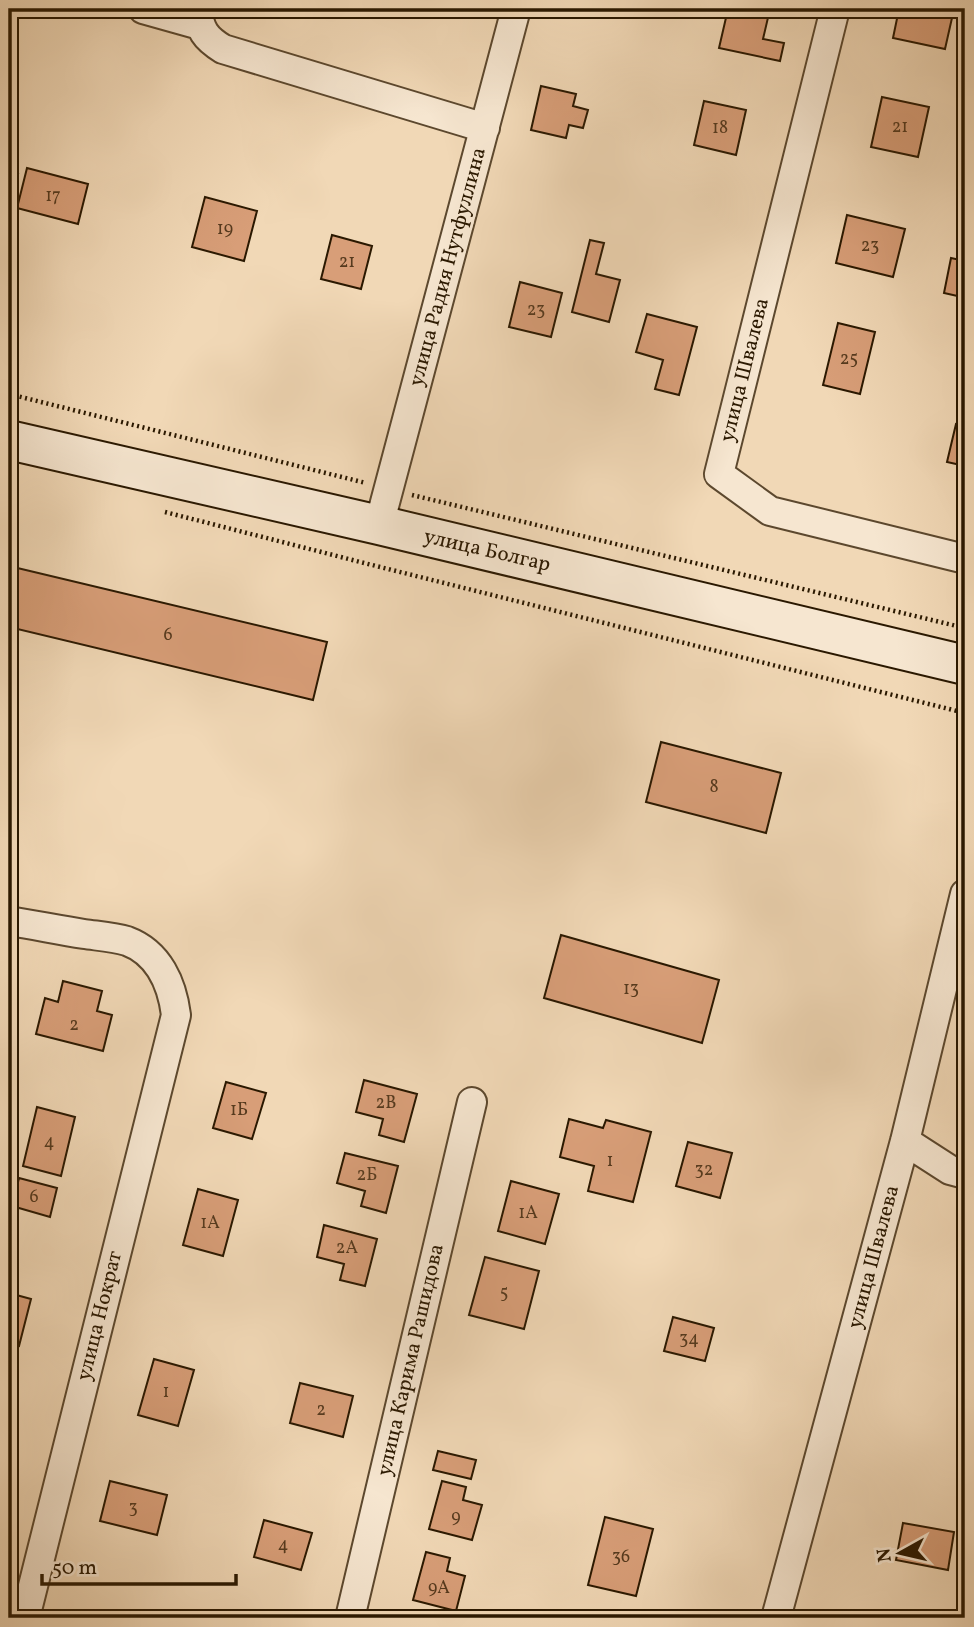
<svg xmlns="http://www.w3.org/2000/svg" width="974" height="1627" font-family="Vollkorn,serif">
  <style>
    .building { fill: #d89e78; stroke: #2a1800; stroke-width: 2 }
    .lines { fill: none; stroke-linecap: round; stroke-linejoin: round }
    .street-casing { stroke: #5c482e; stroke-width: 32 }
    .secondary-casing { stroke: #2a1800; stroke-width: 42 }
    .path { stroke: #2a1800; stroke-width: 4.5; stroke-dasharray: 2 3.5; stroke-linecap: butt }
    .street { stroke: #f6e6d0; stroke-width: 28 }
    .secondary { stroke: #f6e6d0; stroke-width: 38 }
    .labels { text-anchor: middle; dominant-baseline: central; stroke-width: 5; stroke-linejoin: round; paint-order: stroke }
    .number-label { font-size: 18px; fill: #563a1e }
    .street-label { font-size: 21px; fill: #2a1800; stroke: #f6e6d0 }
  </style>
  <rect width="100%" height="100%" fill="#f1d8b6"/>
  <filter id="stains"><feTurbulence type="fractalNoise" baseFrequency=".00286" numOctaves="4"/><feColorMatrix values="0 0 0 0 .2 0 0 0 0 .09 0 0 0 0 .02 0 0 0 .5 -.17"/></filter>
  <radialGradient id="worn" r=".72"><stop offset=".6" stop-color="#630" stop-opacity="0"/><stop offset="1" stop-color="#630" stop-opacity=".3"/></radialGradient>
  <path class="building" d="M728,9H770L763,39L784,43L780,61L719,48Z
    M899,9H954L945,49L893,38Z
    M541,86L576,94L573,106L588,110L583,128L569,125L566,138L531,130Z
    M882,97L929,107L918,157L871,147Z
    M704,101L746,110L736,155L694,145Z
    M9,159L14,161L10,172L18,174L13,190L9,188Z
    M27,168L88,184L78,224L17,208Z
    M205,197L257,211L244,261L192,247Z
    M847,215L905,229L893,277L836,263Z
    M332,235L372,246L361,289L321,279Z
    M590,240L604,243L596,274L620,280L609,322L572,312Z
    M951,258L965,261V309L959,308L962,297L944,293Z
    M520,282L562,293L551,337L509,327Z
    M647,314L697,327L679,395L655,389L663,360L636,352Z
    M838,323L875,332L860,394L823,385Z
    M956,424L965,426V466L947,462Z
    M9,566L327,642L313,700L9,627Z
    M661,742L781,773L766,833L646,802Z
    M561,935L719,980L702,1043L544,998Z
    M63,981L102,991L97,1011L112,1015L103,1051L36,1034L45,998L58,1002Z
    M364,1080L417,1094L404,1142L379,1135L383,1119L356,1112Z
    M226,1082L266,1093L252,1139L213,1128Z
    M37,1107L75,1117L61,1176L23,1166Z
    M569,1119L603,1128L606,1120L651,1132L633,1202L588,1191L594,1166L560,1157Z
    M688,1142L732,1153L720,1198L676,1186Z
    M345,1153L398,1166L386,1213L361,1206L365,1191L337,1183Z
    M19,1178L57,1188L50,1217L12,1206Z
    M511,1181L559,1194L545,1244L498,1231Z
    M198,1189L238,1200L223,1256L183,1245Z
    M324,1225L377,1239L365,1286L340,1280L344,1264L317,1257Z
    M485,1257L539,1271L524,1329L469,1315Z
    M9,1293L31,1299L19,1346L9,1344Z
    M673,1317L714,1328L705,1361L664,1351Z
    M154,1359L194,1370L178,1426L138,1415Z
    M300,1383L353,1396L343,1437L290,1423Z
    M438,1451L476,1460L471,1479L433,1470Z
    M110,1481L167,1495L157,1535L100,1521Z
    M442,1481L466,1487L463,1500L482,1505L472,1540L429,1529Z
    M605,1517L653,1529L636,1596L588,1585Z
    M264,1520L312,1533L301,1570L254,1557Z
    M903,1523L954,1532L948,1570L896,1560Z
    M426,1552L450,1558L447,1571L465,1576L456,1611L413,1600Z"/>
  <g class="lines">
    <g class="street-casing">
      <path id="street" d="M143,9L200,25
        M197,9C200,30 205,38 223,49L485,128
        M835,9L719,474L770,511L965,559
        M379,525L516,9
        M9,921C34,925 59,930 84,934C98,936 114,937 127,941C159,953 172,984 176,1015L25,1618
        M905,1141L950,1170L965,1174
        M350,1618L472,1102
        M776,1618L905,1141L965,894"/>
    </g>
    <g class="secondary-casing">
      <path id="secondary" d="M9,440L379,525L965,665"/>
    </g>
    <path class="path" d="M9,394L366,483
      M412,495L965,628
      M165,512L376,566L965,713"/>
    <use href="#street" class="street"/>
    <use href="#secondary" class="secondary"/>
  </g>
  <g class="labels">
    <g class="number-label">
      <text x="900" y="127">21</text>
      <text x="720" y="128">18</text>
      <text x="53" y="196">17</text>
      <text x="225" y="229">19</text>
      <text x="870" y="246">23</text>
      <text x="347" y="262">21</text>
      <text x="536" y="310">23</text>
      <text x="849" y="359">25</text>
      <text x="168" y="635">6</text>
      <text x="714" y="787">8</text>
      <text x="631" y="989">13</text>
      <text x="74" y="1025">2</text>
      <text x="386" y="1103">2В</text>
      <text x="239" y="1110">1Б</text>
      <text x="49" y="1142">4</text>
      <text x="610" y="1161">1</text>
      <text x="704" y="1170">32</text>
      <text x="367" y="1175">2Б</text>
      <text x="34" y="1197">6</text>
      <text x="528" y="1213">1А</text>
      <text x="210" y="1223">1А</text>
      <text x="347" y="1248">2А</text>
      <text x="504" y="1293">5</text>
      <text x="689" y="1339">34</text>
      <text x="166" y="1392">1</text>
      <text x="321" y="1410">2</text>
      <text x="133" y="1508">3</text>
      <text x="456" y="1517">9</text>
      <text x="283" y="1545">4</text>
      <text x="621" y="1557">36</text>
      <text x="439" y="1588">9А</text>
    </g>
    <g class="street-label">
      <text transform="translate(448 267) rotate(-75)">улица Радия Нутфуллина</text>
      <text transform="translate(745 370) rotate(-76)">улица Швалева</text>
      <text transform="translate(487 551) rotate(13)">улица Болгар</text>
      <text transform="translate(874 1257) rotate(-75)">улица Швалева</text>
      <text transform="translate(100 1316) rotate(-76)">улица Нократ</text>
      <text transform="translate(411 1360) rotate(-77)">улица Карима Рашидова</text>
    </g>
  </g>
  <rect width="974" height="1627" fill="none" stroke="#f1d8b6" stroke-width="35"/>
  <rect x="10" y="10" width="953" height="1606" fill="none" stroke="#2a1800" stroke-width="3.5"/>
  <rect x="18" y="18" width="939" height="1592" fill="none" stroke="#2a1800" stroke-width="2"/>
  <g transform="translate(900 1553) rotate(262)" stroke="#f6e6d0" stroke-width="5" paint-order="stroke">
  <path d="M0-5L12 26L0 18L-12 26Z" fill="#2a1800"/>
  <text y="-10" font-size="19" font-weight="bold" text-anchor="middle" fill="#2a1800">N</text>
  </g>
  <path d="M42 1574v10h194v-10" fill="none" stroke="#2a1800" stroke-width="3.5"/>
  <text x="52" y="1574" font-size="21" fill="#2a1800" stroke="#f6e6d0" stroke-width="5" paint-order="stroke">50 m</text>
  <rect width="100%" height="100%" filter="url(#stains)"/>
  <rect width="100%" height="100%" fill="url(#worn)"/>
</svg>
